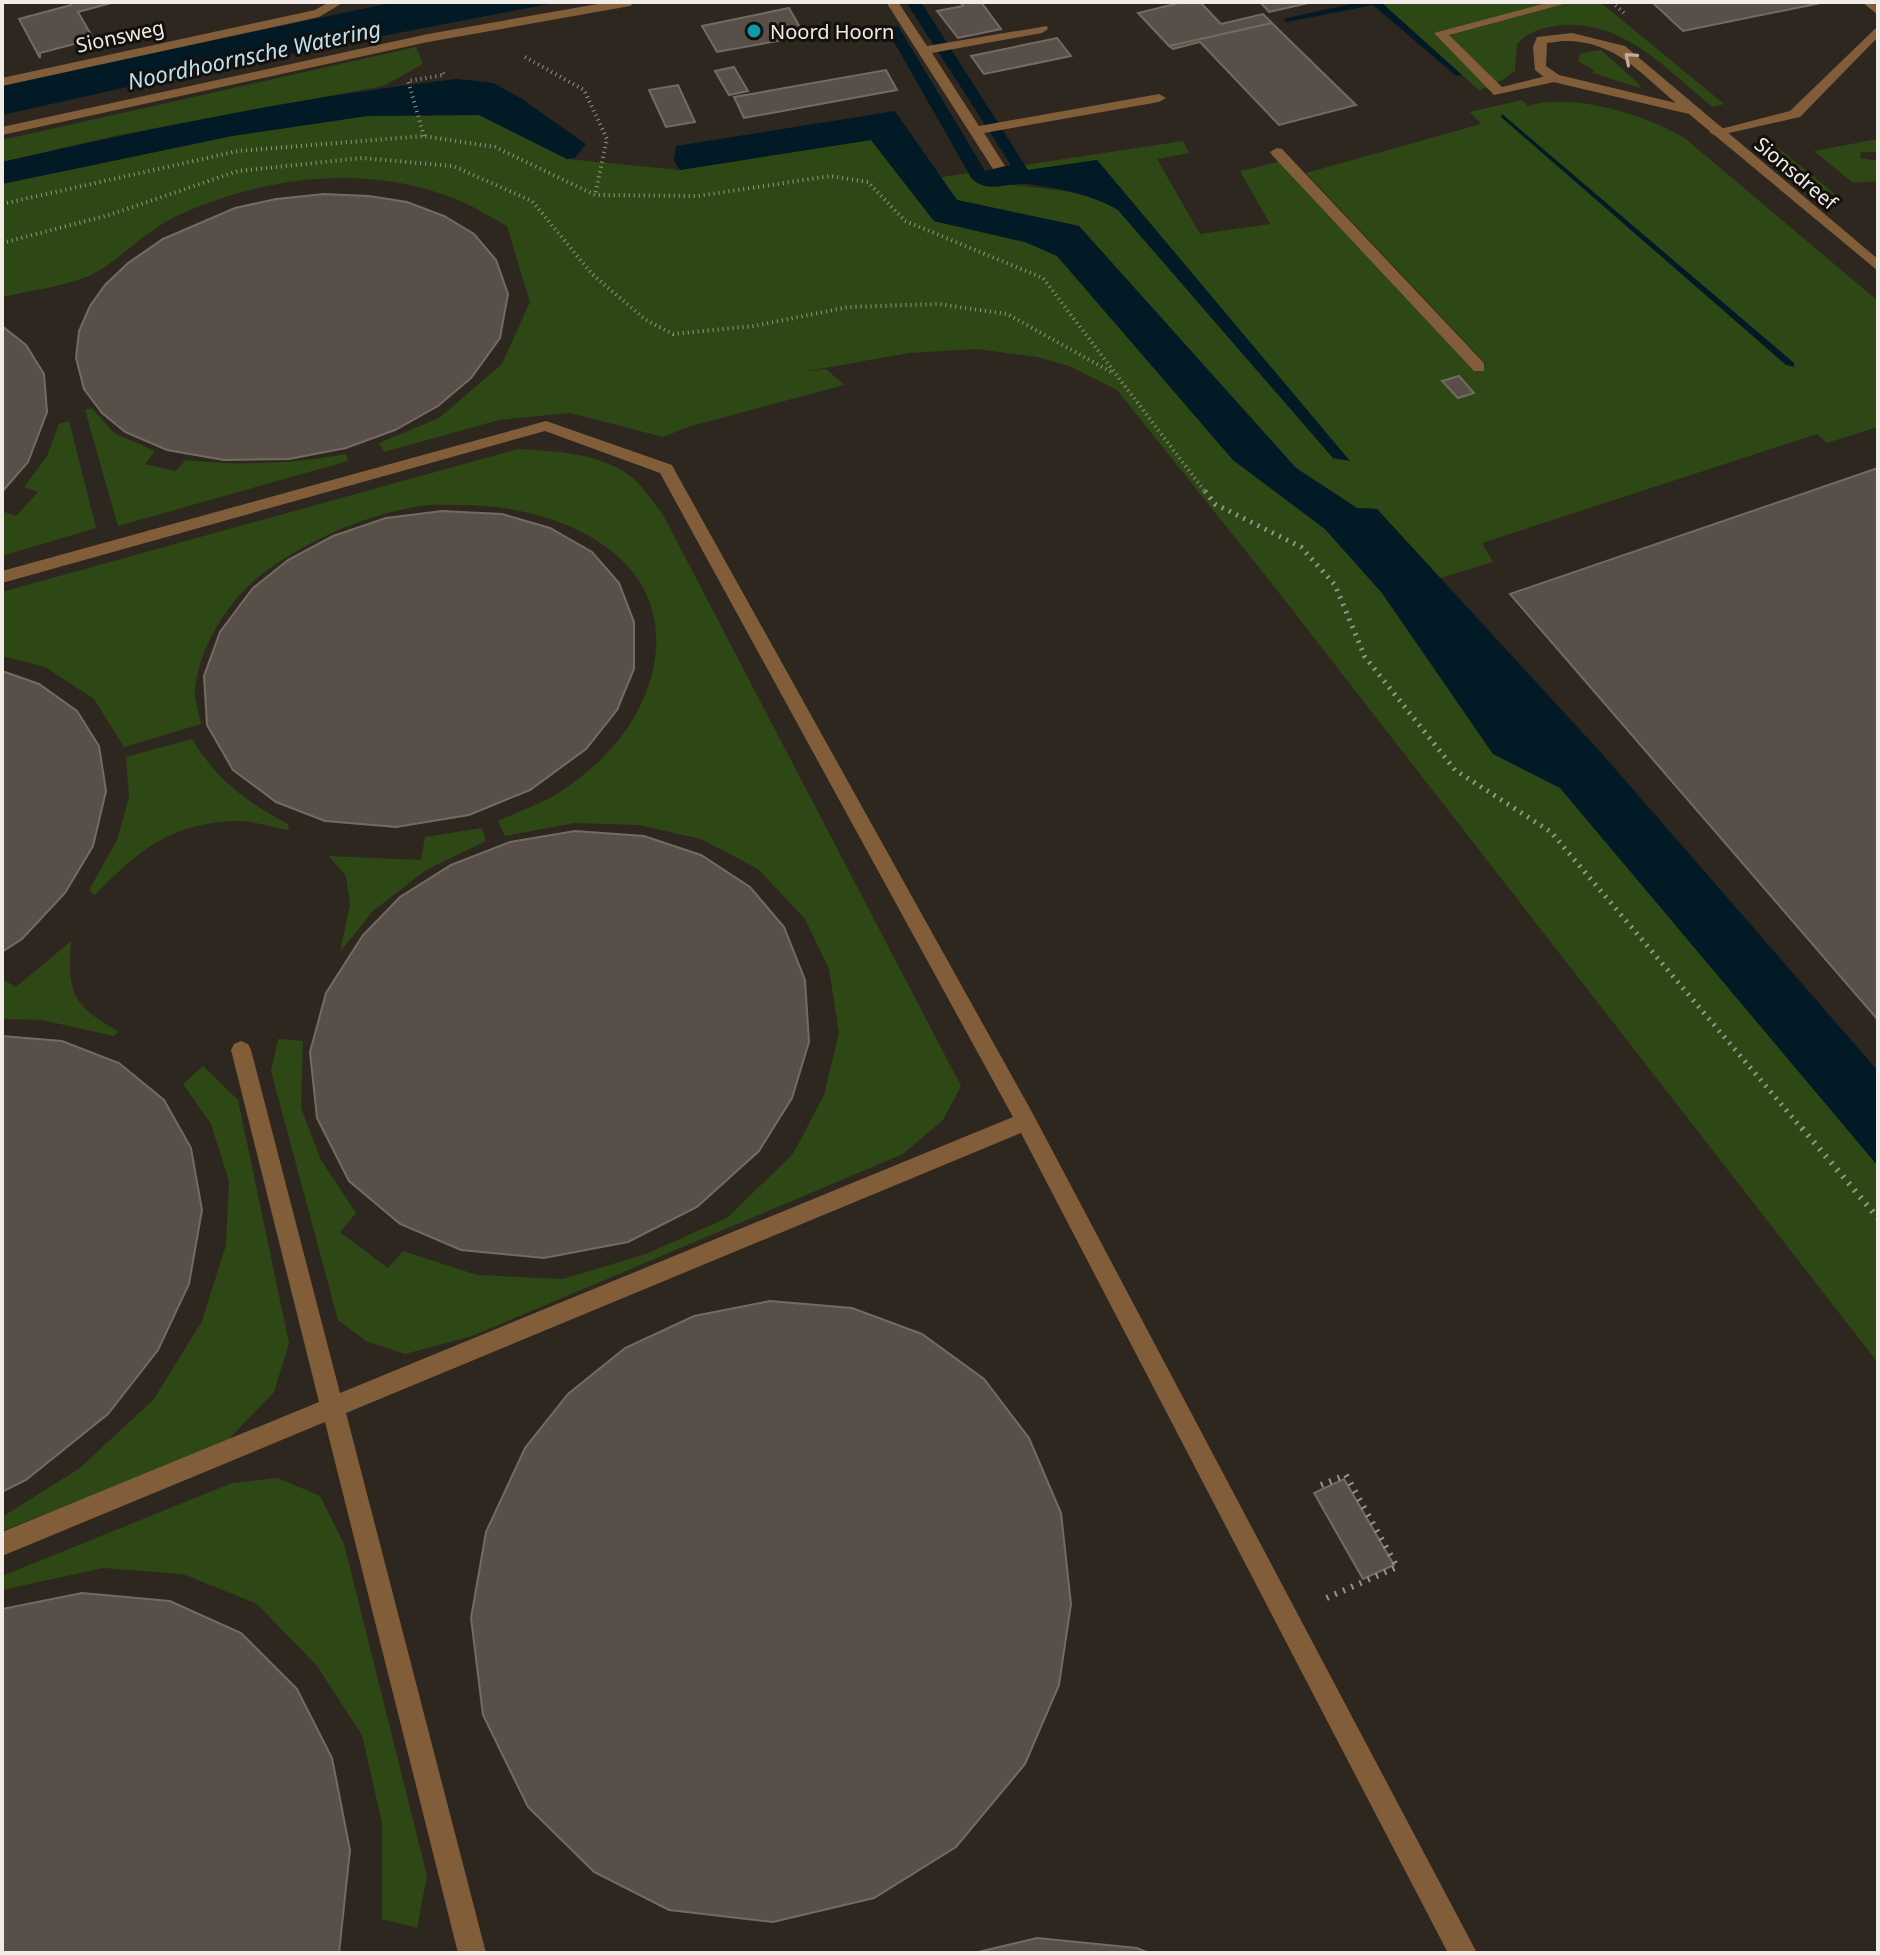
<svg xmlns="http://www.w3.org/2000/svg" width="1880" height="1955" font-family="'Noto Sans',sans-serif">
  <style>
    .green { fill: #2d4815 }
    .water { fill: #011a25 }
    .building { fill: #585048; stroke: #736a62; stroke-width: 2 }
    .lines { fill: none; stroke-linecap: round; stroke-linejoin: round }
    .path-far2 { stroke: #98928b; stroke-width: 4; stroke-dasharray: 1 4; stroke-linecap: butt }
    .path-far1 { stroke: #98928b; stroke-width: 5; stroke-dasharray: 2 6; stroke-linecap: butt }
    .path { stroke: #98928b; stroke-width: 6; stroke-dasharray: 2 7; stroke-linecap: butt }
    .lane { fill: #825d39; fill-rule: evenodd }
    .street { fill: #825d39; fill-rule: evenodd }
    .oneway { stroke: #bfac99 }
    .culture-dot { fill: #0f9aa8; stroke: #14100d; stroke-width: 3 }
    .labels { text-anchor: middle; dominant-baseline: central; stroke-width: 6; stroke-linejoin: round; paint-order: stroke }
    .far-poi-label { font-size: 20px; fill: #f1ece7; stroke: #14100d; text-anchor: start }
    .far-street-label { font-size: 20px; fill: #f1ece7; stroke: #14100d }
    .far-water-label { font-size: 22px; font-style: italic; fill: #bae2f6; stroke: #14100d }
  </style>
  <rect width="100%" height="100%" fill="#2e271f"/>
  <path class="green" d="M1380,2H1600L1724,104L1713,107C1667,70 1625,21 1562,25C1544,27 1529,31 1517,44L1515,71L1496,84L1479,90Z
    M416,47L423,64L383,86L119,135L2,162V140Z
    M1601,50L1639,84L1640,88L1593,73L1594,70L1578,61L1581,53Z
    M1522,100L1528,106C1573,92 1649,115 1687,140L1878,301V427L1827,443L1817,434L1482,543L1493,562L1440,578L1377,509L1357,508L1296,468L1079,226L957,200L941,177L968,173L972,179C1020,190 1074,183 1118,210L1333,458L1348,460L1097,160L1028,170L1025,165L1183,141L1189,153L1157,159L1200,234L1270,224L1240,171L1281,161L1472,369L1486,364L1306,173L1481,124L1470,112Z
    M479,115L567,159L680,170L871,140L934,221L1025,242L1057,255L1233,460L1325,529L1382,593L1493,754L1560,787L1878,1166V1363L1273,585L1117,390L1069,366L1037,357L976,349L909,353L802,372L826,369L844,385L688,427L663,437L570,413L499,420L384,452L379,443L439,418L502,364L530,302L507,226C490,217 472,205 453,198C366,164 266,176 181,214C146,229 121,260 91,275C67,286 28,291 2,297V184L232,136L367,116Z
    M1878,139V152H1861L1860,158L1878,161V181L1853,183L1814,151Z
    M1778,148L1836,195C1814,192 1778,173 1778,148Z
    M92,408L114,433L155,451L145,464L175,471L186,460C244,466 289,464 346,454L348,461L118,526L85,410Z
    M69,421L96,528L2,556V511L16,516L38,492L24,487L47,456L59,424Z
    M518,449C554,451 604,453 634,479C644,488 653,502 662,513L961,1086L943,1120L903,1154L472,1336L405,1354L366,1341L338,1320L271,1071L278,1039L303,1041L301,1108L321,1160L356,1213L340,1232L388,1268L403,1251L477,1275L563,1279L646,1254L727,1218L793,1154L824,1095L839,1033L829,969L805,919L758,869L701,839L639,825L574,823L505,836L498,821C519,811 544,803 563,790C602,764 635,728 649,684C689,559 559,503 456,505C442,505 427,504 414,507C361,517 314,538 270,568C232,595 201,641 195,688C194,699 199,713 201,724L124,747L94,699L45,667L2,656V592Z
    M192,739C217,780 245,801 288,824L289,830C271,827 251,820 233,821C169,824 138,851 95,895L89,890L117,840L129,797L126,757Z
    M482,828L486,841L426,870L373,911L340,952L350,905L346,876L329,856L421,860L425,837Z
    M71,941C67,992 72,1006 118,1031L114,1036L42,1020L2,1019V979L16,987Z
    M203,1066L238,1100L289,1343L274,1392L225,1443L2,1531V1517L80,1468L154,1399L202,1321L226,1245L229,1181L211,1124L183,1084Z
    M278,1478L320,1496L344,1544L427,1876L417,1928L382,1919V1823L362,1735L317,1666L257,1604L183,1574L103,1568L2,1590V1576L232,1483Z"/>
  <path class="water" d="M395,2H559L190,73L2,115V85Z
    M906,2H921L1028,170L1097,160L1350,461L1333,458L1118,210C1092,194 1057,188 1027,184C1007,182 988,194 972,179L886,28L898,26L985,171L1011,165Z
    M1360,2H1381L1462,75L1456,76L1373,5L1287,22L1283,19Z
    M457,79L493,83L522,99L586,144L575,158L567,159L479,115L367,116L232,136L2,184V162C152,128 304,96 457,79Z
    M895,111L957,200L1079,226L1296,468L1357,508L1377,509L1604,756L1878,1071V1166L1560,788L1493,754L1382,593L1325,529L1233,460L1057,256L1025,242L934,221L871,140L680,170L674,160L676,146Z
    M1502,114L1794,363V367L1786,365L1501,117Z"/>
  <path class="building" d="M70,2H115L78,12L93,38H97L40,53V58L19,19L71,5Z
    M960,2H981L1001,29L958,38L937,11L963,6Z
    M1183,2H1200L1221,24L1263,14L1272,23L1169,46L1138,13Z
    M1260,2H1313L1269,12Z
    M1652,2H1826L1683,31Z
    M789,8L805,36L717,52L702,26Z
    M1272,23L1282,33L1356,105L1279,125L1200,42L1173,49L1169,46Z
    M1057,38L1071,56L984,74L971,56Z
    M734,67L748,91L729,95L715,71Z
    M886,70L897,90L744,118L734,97Z
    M678,85L695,122L666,127L649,90Z
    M324,194L369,196L407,202L444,216L474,234L496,260L508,294L500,338L471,378L438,406L395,430L346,448L289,459L224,460L167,450L125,432L102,413L84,389L76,358L79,331L90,306L105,285L128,263L163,239L235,208L276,199Z
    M2,326L26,345L44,374L47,412L28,462L2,492Z
    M1459,376L1474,393L1458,398L1442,381Z
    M1878,468V1020L1510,594Z
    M442,511L502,514L550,528L592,552L619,583L634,622V669L617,710L586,749L530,790L469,815L396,827L325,821L276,802L233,770L207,725L204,676L220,632L253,588L288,560L333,536L386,518Z
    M2,671L39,684L77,711L99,746L106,791L93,846L65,893L22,939L2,952Z
    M575,831L644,836L701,855L750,887L784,927L805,980L809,1042L792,1098L759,1151L697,1207L628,1242L544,1258L461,1250L400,1224L349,1181L317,1118L310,1052L326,993L363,935L400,897L451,865L510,842Z
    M2,1036L62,1041L119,1063L164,1100L191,1148L202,1210L189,1284L158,1350L108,1414L26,1480L2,1492Z
    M770,1301L852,1308L922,1334L984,1379L1029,1438L1061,1513L1071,1604L1059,1685L1025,1764L956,1847L874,1898L773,1922L669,1910L594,1872L528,1807L483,1715L471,1618L486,1532L525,1448L568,1394L625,1348L694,1316Z
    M1344,1479L1394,1565L1363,1579L1314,1493Z
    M82,1593L170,1601L241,1633L297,1689L332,1758L350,1850L339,1953H2V1609Z
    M1037,1938L1137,1948L1149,1953H974Z"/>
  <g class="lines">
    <path class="path-far2" d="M1612,2L1624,13
      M525,57L584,90L607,139L595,195
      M424,136L408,81L444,75L442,71
      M2,204L238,151L424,136L495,147L595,195L698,196L830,176L868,182L905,221L1043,278L1206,493
      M2,243L109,215L238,171L362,158L453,166L532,201L592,274L646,320L673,334L754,326L848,307L938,304L1007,314L1113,373"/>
    <path class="path-far1" d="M1205,491L1215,504L1301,547L1335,585L1365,657L1455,770L1551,832L1803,1130"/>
    <path class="path" d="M1802,1128L1878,1218
      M1321,1485L1346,1475L1397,1567L1322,1600"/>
    <path class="lane" d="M886,2H898L927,46L1047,26L1048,29L1042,33L932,53L979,126L1159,94L1166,98L1159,102L984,133L1005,166L993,169Z
      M1550,2H1571L1449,35L1502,87L1554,74L1561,78L1559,81L1494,95L1434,33Z
      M1862,2H1875L1878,15Z
      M1878,26V37L1800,117L1716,136L1709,132L1790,111Z
      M1277,148L1282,149L1484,363V371H1474L1272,155L1270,152Z
      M546,421L672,465L674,469L1033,1114L1477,1953H1448L1021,1133L346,1413L486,1953H458L325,1422L2,1556V1532L319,1402L231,1050L234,1044L241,1041L248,1044L251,1050L340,1393L1013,1117L660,473L545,431L2,583V571Z"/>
    <path class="street" d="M329,2H344L319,17L2,86V78L315,10Z
      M609,2H636L630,6L428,42L2,135V127L428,34Z
      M1572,33L1625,46L1878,259V271L1689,114L1549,81L1535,70L1533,47L1537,37ZM1563,41C1614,40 1639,72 1676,103L1559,75L1546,66L1547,43Z"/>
  </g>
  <defs><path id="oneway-chevron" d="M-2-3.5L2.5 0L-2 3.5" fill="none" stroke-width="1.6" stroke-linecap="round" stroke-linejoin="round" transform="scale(2)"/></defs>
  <use class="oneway" href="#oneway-chevron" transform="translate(1630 58) rotate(-139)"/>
  <circle class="culture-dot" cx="754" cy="31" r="8"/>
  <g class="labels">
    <g class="far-poi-label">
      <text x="770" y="31">Noord Hoorn</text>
    </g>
    <g class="far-street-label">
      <text transform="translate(120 36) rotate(-12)">Sionsweg</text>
      <text transform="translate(1796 173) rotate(40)">Sionsdreef</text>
    </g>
    <g class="far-water-label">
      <text transform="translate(254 54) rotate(-12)">Noordhoornsche Watering</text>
    </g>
  </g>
  <rect width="1880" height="1955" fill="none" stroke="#f1ece7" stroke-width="8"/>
</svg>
